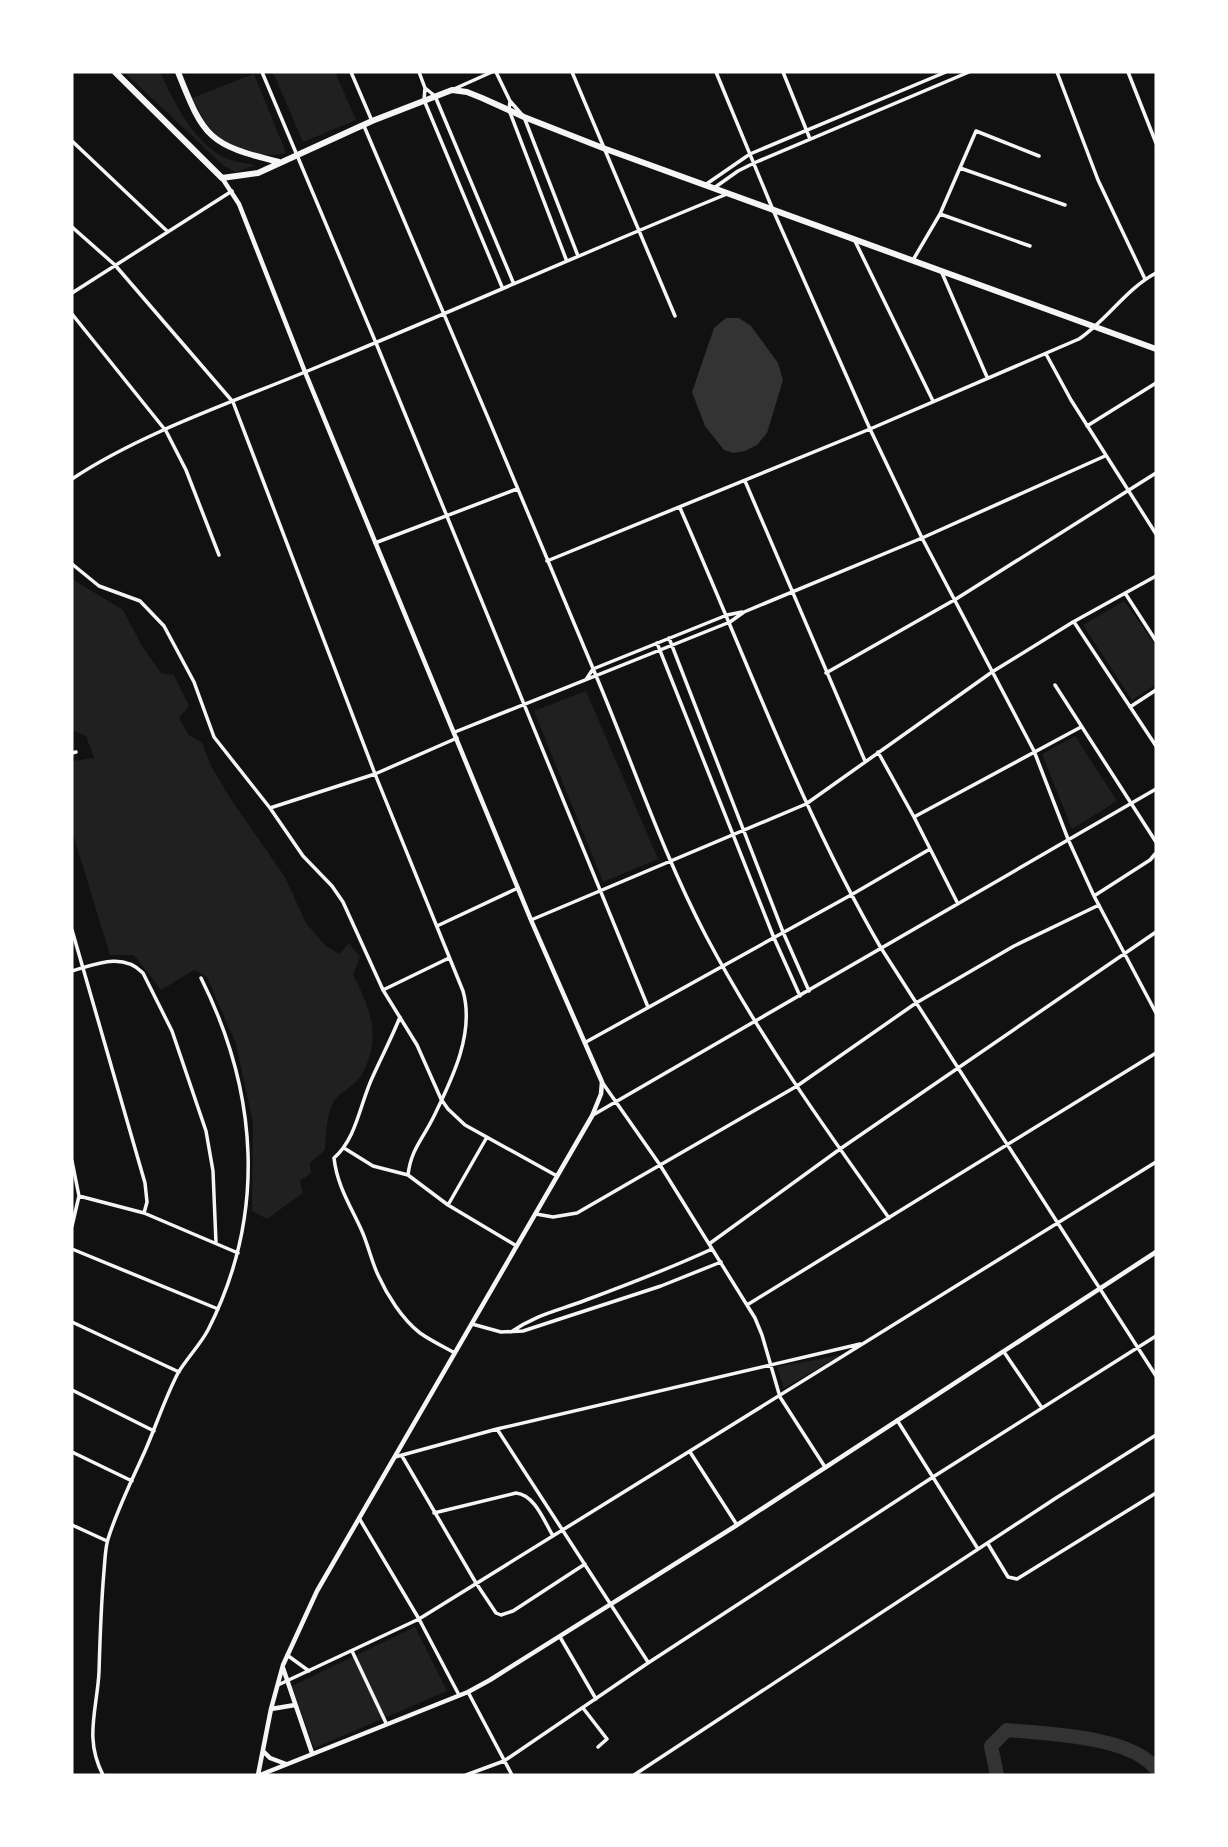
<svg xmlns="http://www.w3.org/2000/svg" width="1228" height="1847" font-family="'Fira Sans',sans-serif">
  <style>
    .green { fill: #202020 }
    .water { fill: #333 }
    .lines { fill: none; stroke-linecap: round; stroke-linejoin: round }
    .river { stroke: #333; stroke-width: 14 }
    .minor { stroke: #f5f5f5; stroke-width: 3.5 }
    .tertiary { stroke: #f5f5f5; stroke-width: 4.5 }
    .primary { stroke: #f5f5f5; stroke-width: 6 }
  </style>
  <rect width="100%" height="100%" fill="#111"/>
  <path class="green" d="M124,72H160C174,102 195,146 228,159C236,162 246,163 255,165L236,172L224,166Z
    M273,72H335L356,120L303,142Z
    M254,74L286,153C262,159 230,150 213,132C204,122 198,109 192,98Z
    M72,579L123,610L142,646L161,673L174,675L189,706L179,718L189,735L202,743L211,766L232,801L285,877L306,923L325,945L339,954L349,943L360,957L353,975C371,1009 382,1038 362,1074C356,1085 341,1091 334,1101C326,1115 326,1135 325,1150L310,1163L311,1173L300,1181L303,1193L267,1219L252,1211L253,1123L236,1044L207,977L194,970L161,990L134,955H110L72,831V761L94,758L86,736L72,730Z
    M1124,601L1156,646V684L1132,700L1083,625Z
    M586,691L658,859L603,882L534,711Z
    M1075,736L1117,801L1072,829L1042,754Z
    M841,1355L784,1388L777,1367Z
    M415,1627L447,1691L314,1748L292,1686Z"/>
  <path class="water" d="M726,318H739L751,326L778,363L783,380L767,433L757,445L745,451L733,453L724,450L705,426L692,392L714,328Z"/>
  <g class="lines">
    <path class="river" d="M997,1775L991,1746L1007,1730C1047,1734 1131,1736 1156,1769"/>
    <path class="minor" d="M262,72L376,343L648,1007
      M351,72L372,121
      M419,72L425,88L424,100L502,287
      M496,72L510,101L524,117L578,256
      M572,72L675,316
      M716,72L773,210L870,429L922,538L1034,751L1068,839L1094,896L1156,1013
      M783,72L810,139
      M1057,72L1098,180L1145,279
      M1128,72L1156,143
      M425,88L435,96L513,282
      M454,89L492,72
      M510,101L509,110L566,259
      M364,126C443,309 520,494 597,678C633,764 663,854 706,936C759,1036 824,1127 889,1218
      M72,141L167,231
      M960,168L1065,205
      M705,185L750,154L946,72
      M714,188L738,171L754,163L969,72
      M940,214L1030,246
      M72,227L115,265L233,402L375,774L463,991C475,1033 452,1079 434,1116C423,1139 411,1149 408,1175
      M854,239L933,401
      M913,260L940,214L976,131L1039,156
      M942,273L987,377
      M72,293L232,191
      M72,314L166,431L186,470L219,555
      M1046,354L1071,400L1156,534
      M1087,426L1156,383
      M72,479C144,431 242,399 322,365C458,309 592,249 727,194
      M745,481L865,761
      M680,508C745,655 800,808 881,948L1156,1376
      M375,543L517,489
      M547,561L870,429L1079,339C1107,320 1126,289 1156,273
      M72,564L99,586L140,601L164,626L194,682L214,737L270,808L303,856L332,886L343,902L383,990L417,1045L441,1099L448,1109L465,1125L557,1176
      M1125,593L1156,641
      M1074,622L1156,746
      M669,638L783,932L809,991
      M657,643L774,938L800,996
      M826,673L956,599L1156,473
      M587,678L593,669L727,615L742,612
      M1055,685L1156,842
      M1130,707L1156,690
      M455,732L730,622L744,612L922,538L1105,456
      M878,752L914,817L957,902
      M72,753L76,752
      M270,808L375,774L457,738
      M914,817L1081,727
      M1094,896L1150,860L1156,853
      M531,920L806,804L992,672L1073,622L1156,576
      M437,926L518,888
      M72,930L145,1183L147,1202L144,1213
      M72,971C96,964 123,952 143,973L172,1031L206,1131L213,1171L216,1243
      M383,990L449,958
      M400,1017C392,1037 382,1056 373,1076C360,1103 357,1138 334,1158C337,1185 350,1205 361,1229C368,1244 371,1260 378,1275C387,1295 402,1319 420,1333C430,1340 442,1346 453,1352
      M586,1042L851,895L930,849
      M602,1082L660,1165L755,1318L762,1335L780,1397L825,1467
      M593,1115C782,1007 968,896 1156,789
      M344,1148L373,1166L408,1175L448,1205L515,1245
      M72,1161L79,1196L72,1226
      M79,1196L144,1213L238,1253
      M448,1205L487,1137
      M536,1214L553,1217L577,1213L797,1086L916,1003L1014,946L1099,905
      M709,1244L840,1149L1156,932
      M72,1249L218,1309
      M747,1305L1156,1053
      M72,1322L179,1372
      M472,1324L501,1332L523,1331L661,1286L721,1262
      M511,1332C537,1314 557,1311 586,1300C629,1284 671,1268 712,1249
      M1004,1352L1042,1408
      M72,1390L154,1431
      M897,1420L978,1549
      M497,1429L648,1662
      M72,1452L132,1481
      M690,1452L737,1525
      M402,1456L476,1583L496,1613L501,1615L513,1611L585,1564
      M395,1457L497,1429L860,1344
      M434,1513L516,1493C535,1495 544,1521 553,1536
      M359,1518L419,1619L459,1695
      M72,1525L107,1541
      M988,1544L1008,1577L1017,1579L1156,1493
      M560,1637L596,1699
      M352,1651L386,1723
      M287,1655L309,1671
      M278,1685L419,1619L1156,1162
      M468,1692L512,1775
      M583,1708L607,1739L598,1747
      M103,1775C84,1739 97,1710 99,1672C100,1638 101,1605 104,1571C105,1561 105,1549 108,1539C117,1510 132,1480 145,1451C156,1426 165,1398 178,1373C187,1358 200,1345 208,1330C267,1214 258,1092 201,978
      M466,1775L504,1761L648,1663L933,1477L1156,1336
      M634,1775L1056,1498L1156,1435"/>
    <path class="tertiary" d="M222,178L239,204L305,372L531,920L602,1082L601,1094L592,1116L317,1591L283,1665L271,1709L258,1775
      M283,1668L312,1753
      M271,1709L295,1705
      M264,1752L270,1758L286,1764
      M260,1775L468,1692L490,1680L737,1525L1156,1252"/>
    <path class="primary" d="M115,72L222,178L258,173L372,121L452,90L467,92L482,98L524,117L603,148L1156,349
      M178,72C204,138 209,145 279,162"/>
  </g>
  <rect width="1228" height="1847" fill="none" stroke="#ffffff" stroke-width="147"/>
</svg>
